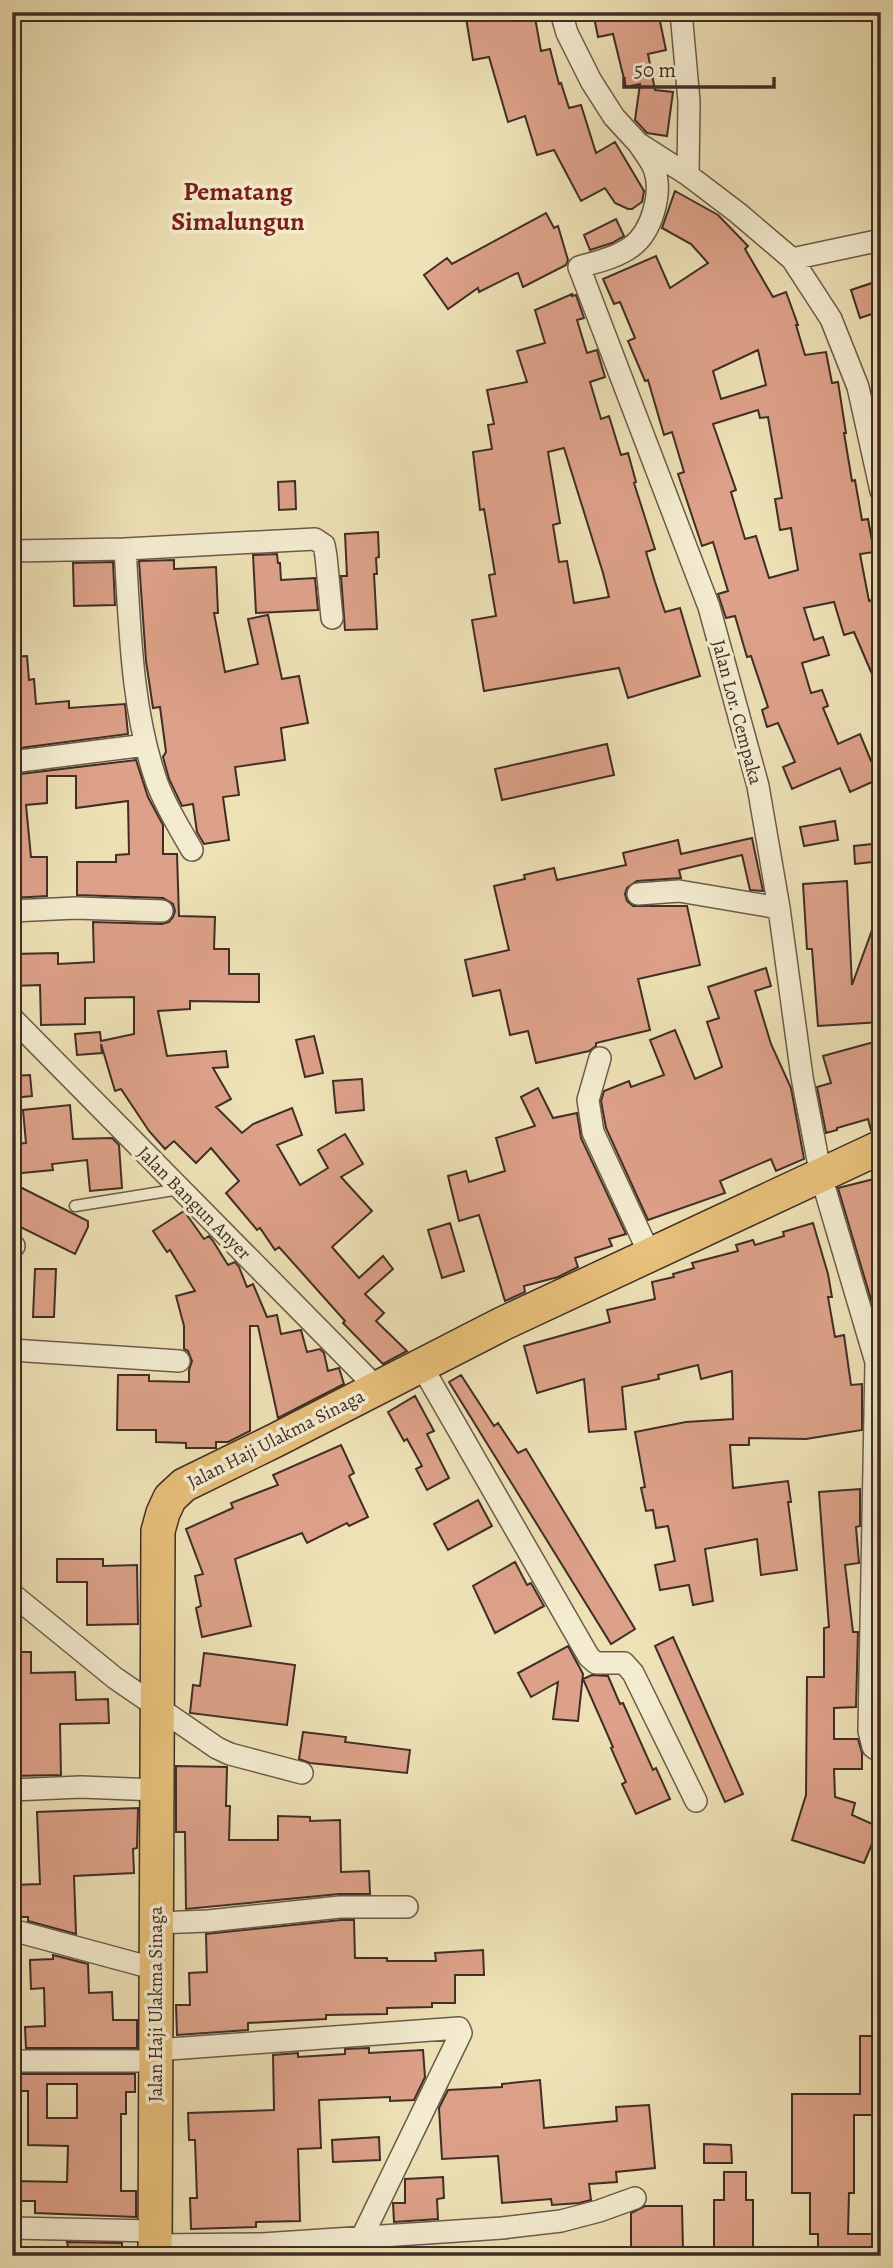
<svg xmlns="http://www.w3.org/2000/svg" width="893" height="2268" font-family="Alegreya,serif">
  <style>
    .building { fill: #dda189; stroke: #402e26; stroke-width: 2; fill-rule: evenodd }
    .lines { fill: none; stroke-linecap: round; stroke-linejoin: round }
    .lane-casing { stroke: #6c5b4a; stroke-width: 13 }
    .street-casing { stroke: #6c5b4a; stroke-width: 24 }
    .primary-casing { stroke: #402e26; stroke-width: 36 }
    .lane { stroke: #f4ecd0; stroke-width: 10 }
    .street { stroke: #f4ecd0; stroke-width: 21 }
    .primary { stroke: #e7c07b; stroke-width: 33 }
    .labels { text-anchor: middle; dominant-baseline: central; stroke-width: 7; stroke-linejoin: round; paint-order: stroke }
    .street-label { font-size: 19px; fill: #402e26; stroke: #f4ecd0 }
    .district-label { font-size: 26px; font-weight: bold; fill: #7a1f14; stroke: #f4ecd0 }
  </style>
  <rect width="100%" height="100%" fill="#eee1b6"/>
  <filter id="stains"><feTurbulence type="fractalNoise" baseFrequency=".00286" numOctaves="4"/><feColorMatrix values="0 0 0 0 .2 0 0 0 0 .09 0 0 0 0 .02 0 0 0 .5 -.17"/></filter>
  <radialGradient id="worn" r=".72"><stop offset=".6" stop-color="#630" stop-opacity="0"/><stop offset="1" stop-color="#630" stop-opacity=".3"/></radialGradient>
  <path class="building" d="M465,12H534L541,51L550,49L559,84L561,83L569,108L581,105L596,153L615,142L644,191L642,202L632,209H628L615,203L605,188L581,201L554,150L537,155L525,116L508,122L489,57L473,60Z
    M593,12H658L666,50L648,54L655,90L673,92L667,136L647,133L635,120L640,84L626,87L613,34L598,37Z
    M675,191L718,215L748,246L745,249L773,297L786,292L798,325H796L805,355L826,352L832,383L838,382L846,433H844L852,481L855,480L862,520L868,519L874,552L860,554L869,601L881,597V695L854,632L844,635L834,602L804,608L814,640L823,637L829,655L802,663L811,693L822,690L828,706L823,708L838,744L860,734L871,761L881,757V778L850,792L840,768L792,789L783,767L795,762L778,723L767,727L762,710L768,707L751,656L747,657L735,616L726,618L718,594L728,591L713,542L702,546L678,474L684,472L672,432L664,435L648,380L645,381L628,341L635,338L620,302L614,304L603,279L656,256L670,288L708,263L691,244L662,228ZM758,350L766,385L721,399L713,371ZM758,410L760,418L768,417L782,498L775,499L780,530L791,528L798,570L769,578L756,536L745,539L731,492L736,490L713,424Z
    M546,213L554,228L558,226L568,260L566,265L523,287L518,273L515,274L479,292L478,288L448,309L424,275L447,258L452,264Z
    M616,219L624,236L612,243L590,250L584,235Z
    M881,280V311L860,318L851,290Z
    M572,294V296L576,295L584,318L577,320L587,353L597,350L605,377L590,382L601,419L609,416L621,455L628,453L636,482L634,483L655,549L646,552L655,582L665,612L680,608L700,676L628,698L619,668L484,691L472,620L496,616L489,575L495,574L484,509L480,510L473,452L492,449L488,425L494,424L487,390L527,382L517,351L545,343L535,310ZM564,448L603,573L609,597L574,603L567,561L559,562L553,525L560,523L548,452Z
    M295,481L296,509L279,510L278,482Z
    M378,532L379,557L376,558L377,574H374L377,629L345,630L341,576H347L345,534Z
    M277,554L278,563H280L281,580L315,578L318,610L256,613L253,555Z
    M174,560V569L216,567L218,613H214L225,672L258,664L248,619L268,615L282,679L299,676L308,723L281,728L285,760L235,767L239,795L223,797L229,840L204,844L197,832L193,804L182,806L169,779L163,757L166,752L160,707L153,708L146,661L139,561Z
    M113,562L115,605L74,606L73,563Z
    M27,656L29,680L34,679L36,704L69,701V708L125,704L128,734L12,749V657Z
    M607,744L614,775L502,800L495,769Z
    M136,760L148,797L163,825V854H177L179,916L215,917L214,949H229V974H259V1002L190,1001V1009L158,1011L167,1056L226,1051L228,1067L213,1068L231,1099L216,1107L242,1133L253,1124L292,1108L302,1135L277,1145L300,1185L328,1168L318,1150L345,1134L363,1164L341,1177L372,1211L332,1247L359,1278L383,1256L393,1269L365,1294L384,1313L376,1321L407,1351L383,1364L343,1323L345,1321L279,1247L275,1250L260,1228L257,1230L226,1193L239,1181L211,1148L196,1163L174,1141L165,1149L149,1131L121,1089L115,1091L101,1044L102,1053L77,1055L75,1034L100,1032L101,1041L134,1034V997L85,998V1024L41,1025L40,985L12,986V954L58,953V964L94,962L93,922L162,924L169,922L173,917L175,911L173,904L163,898L77,895V862H116V855L129,854L128,801L76,808V776H47V803L26,805L31,857H47V896L12,898V775Z
    M835,821L838,840L804,846L800,827Z
    M752,838L763,891L750,890L742,855L679,870L681,878L637,881L627,888L625,894L627,901L633,906H687L700,965L638,979L650,1030L596,1043V1046L589,1051L536,1063L528,1031L510,1035L500,990L473,996L465,960L509,950L494,886L525,879L524,875L554,868L557,880L626,865L623,853L678,840L681,854Z
    M881,843V861L855,864L854,846Z
    M847,881L852,985L879,911H881V1022L818,1026L812,949H807L803,884Z
    M766,968L771,986L755,991L771,1044L791,1088L804,1159L776,1171L771,1159L720,1181L725,1193L648,1220L606,1128L601,1101L604,1091L629,1081L631,1087L664,1075L650,1040L675,1030L695,1079L722,1067L707,1022L719,1018L708,987Z
    M314,1036L323,1073L305,1077L296,1040Z
    M881,1040V1128L871,1130L868,1119L837,1128V1130L826,1133L817,1087L831,1083L823,1056Z
    M30,1075L32,1096L12,1098V1076Z
    M362,1079L364,1110L336,1113L333,1081Z
    M538,1088L553,1118L577,1113L581,1138L626,1234L609,1239L612,1246L575,1258L578,1267L558,1277L524,1286L525,1292L505,1301L479,1215L459,1221L448,1176L466,1171L469,1182L505,1171L496,1138L535,1126L521,1097Z
    M70,1105L73,1139L112,1138L119,1145L122,1188L90,1191L87,1160L52,1164L53,1170L12,1174V1144L26,1143L23,1110Z
    M874,1179L881,1207V1320H877L838,1188Z
    M12,1183L88,1221V1227L75,1254L12,1223Z
    M184,1211L204,1239L209,1236L213,1241L228,1265L235,1262L239,1267L247,1287L253,1284L267,1317L277,1315L281,1334L301,1330L307,1352L320,1349L324,1353L328,1371L339,1368L344,1384L278,1418L258,1326H250V1431L228,1442H216V1448H186V1443L156,1442V1430H117L118,1375H149V1381L189,1382V1370L192,1361L188,1351L184,1349V1326L176,1296L195,1291L170,1250L167,1252L153,1231Z
    M450,1223L464,1271L442,1278L428,1230Z
    M813,1223L828,1274L832,1297H828L835,1337L844,1335L851,1385L862,1384V1430L806,1439L749,1438V1445H730L733,1488L788,1481L791,1502H788L797,1570L761,1575L757,1539L705,1549L713,1601L693,1605L689,1585L660,1590L655,1565L675,1561L668,1526L656,1528L653,1510L646,1511L641,1488L645,1487L635,1432L686,1422L733,1419L732,1371L701,1379L698,1365L658,1375L659,1379L622,1387L626,1429L589,1432L584,1379L537,1393L524,1346L610,1322L607,1310L655,1299L652,1282L674,1277L673,1274L694,1268L692,1263L738,1251L736,1245L753,1240L755,1245L784,1236L783,1232Z
    M35,1269H56L54,1317H33Z
    M461,1375L494,1426L498,1423L518,1453L526,1449L635,1629L611,1644L449,1382Z
    M415,1396L434,1431L427,1434L449,1478L427,1490L416,1469L422,1466L407,1439L404,1441L388,1412Z
    M341,1445L354,1473L349,1476L368,1517L349,1526L347,1523L307,1543L302,1533L235,1559L251,1626L202,1637L196,1608L201,1606L195,1576L203,1574L186,1529L233,1508L231,1503L278,1485L273,1475Z
    M860,1489V1526L856,1527L859,1563L845,1565L853,1632H858L856,1707L834,1708V1739H858L862,1753V1769H834L835,1797L855,1803L852,1815L879,1827L864,1863L792,1840L806,1795L807,1677H824V1628L829,1627L819,1492Z
    M478,1500L492,1526L448,1550L434,1524Z
    M57,1559H103V1566L137,1565L138,1624L87,1625V1582H57Z
    M515,1562L527,1585L531,1583L544,1606L495,1633L473,1586Z
    M673,1637L743,1794L725,1802L655,1646Z
    M568,1646L583,1674L578,1721L553,1719L558,1682L531,1697L518,1673Z
    M12,1652H31V1673L75,1672L76,1700L108,1699L109,1723L60,1724L61,1775L12,1776Z
    M204,1653L295,1665L287,1725L190,1713L193,1685L200,1686Z
    M592,1675L608,1676L620,1704L623,1703L653,1770L656,1768L670,1799L636,1814L622,1784L626,1782L611,1748L613,1747L583,1679Z
    M303,1732L346,1737L345,1742L410,1750L407,1773L310,1763L299,1759Z
    M176,1766L227,1767L226,1806H230L229,1840H278V1816L310,1817V1821L340,1820L341,1872L369,1871L370,1894H339L186,1909L185,1832H176Z
    M138,1808L137,1848L133,1849L134,1873L74,1876L76,1934L28,1921V1917H12V1885L40,1884L37,1812Z
    M341,1920H354L355,1958H387V1961H436L435,1953L483,1950L484,1975H455V2003H432V2007L387,2008V2014L326,2015V2019L248,2023V2030L177,2035L176,2005H190L189,1973L207,1972L206,1934Z
    M53,1955L88,1964L89,1993L112,1992L113,2020H137V2048H26L25,2027L45,2026L44,1988L31,1989L30,1960L53,1959Z
    M860,2036H881V2115H854V2193H849L848,2234H881V2256H818V2234H810V2193H792V2094H860Z
    M369,2048V2053L423,2050L425,2077L414,2100L390,2101V2097L319,2100L321,2148L298,2149L300,2221L256,2222V2227L191,2229L190,2198H197L195,2140H189L188,2113L274,2110L273,2055L298,2053V2057L345,2054V2049Z
    M18,2074H135V2092H126V2114H121V2191H136V2217L35,2213V2201H12V2181L67,2182L68,2146L28,2145V2091H17ZM47,2084H77V2118H47Z
    M540,2080L544,2128L617,2121L616,2107L649,2105L655,2168L616,2172L617,2182L589,2184L591,2200L579,2203L552,2205L551,2199L502,2203L498,2156L442,2159L439,2108L448,2090L502,2087V2084Z
    M379,2137L380,2160L333,2162L332,2140Z
    M704,2144L731,2145L732,2163H704Z
    M724,2172H746V2200H753V2256H714V2200H724Z
    M443,2177L444,2198L437,2199L438,2219L394,2222L393,2203H405V2179Z
    M645,2206H682L683,2251H631V2213Z
    M67,2242L122,2243V2256H70Z"/>
  <g class="lines">
    <g class="lane-casing">
      <path id="lane" d="M75,1206L180,1189"/>
    </g>
    <g class="street-casing">
      <path id="street" d="M561,12L567,33L591,81L614,117L638,143L688,175L738,213L792,259L831,319L858,387L881,491
        M681,12L689,101L688,175
        M638,143C643,150 649,158 653,166C664,191 652,232 631,247C616,258 596,262 579,267L709,607L758,786L779,908L802,1077L821,1176L876,1362L869,1731L873,1747L881,1752
        M792,259L881,240
        M125,549C130,627 131,709 157,783C166,807 180,829 192,850
        M12,551L125,549L315,539L324,545L326,556L332,618
        M12,762L146,745
        M638,894L679,891L779,908
        M12,911L76,908L162,911
        M12,1018L377,1388
        M600,1058L588,1100L593,1132L650,1255
        M12,1246H14
        M12,1350L179,1361
        M421,1365L589,1657L596,1663H624L633,1673L696,1801
        M12,1594L115,1678L217,1748L230,1754L302,1773
        M12,1790L81,1787L157,1790
        M157,1923L208,1921L340,1907H407
        M12,1930L156,1969
        M156,2050L459,2028L461,2033L362,2237
        M12,2061H156
        M12,2228L155,2231
        M155,2245L262,2244L502,2228L561,2221L599,2211L635,2198"/>
    </g>
    <g class="primary-casing">
      <path id="primary" d="M155,2256L158,1531L163,1513L170,1498L184,1485L276,1440L502,1324L881,1147"/>
    </g>
    <use href="#lane" class="lane"/>
    <use href="#street" class="street"/>
    <use href="#primary" class="primary"/>
  </g>
  <g class="labels">
    <g class="street-label">
      <text transform="translate(737 712) rotate(75)">Jalan Lor. Cempaka</text>
      <text transform="translate(194 1203) rotate(45)">Jalan Bangun Anyer</text>
      <text transform="translate(276 1439) rotate(-27)">Jalan Haji Ulakma Sinaga</text>
      <text transform="translate(156 2004) rotate(-90)">Jalan Haji Ulakma Sinaga</text>
    </g>
    <g class="district-label">
      <text x="238" y="191">Pematang<tspan x="238" dy="30">Simalungun</tspan></text>
    </g>
  </g>
  <rect width="893" height="2268" fill="none" stroke="#eee1b6" stroke-width="42"/>
  <rect x="14" y="14" width="865" height="2240" fill="none" stroke="#402e26" stroke-width="3.5"/>
  <rect x="21" y="21" width="851" height="2226" fill="none" stroke="#402e26" stroke-width="2"/>
  <path d="M624 77v10h150v-10" fill="none" stroke="#402e26" stroke-width="3.5"/>
  <text x="634" y="77" font-size="21" fill="#402e26" stroke="#f4ecd0" stroke-width="5" paint-order="stroke">50 m</text>
  <rect width="100%" height="100%" filter="url(#stains)"/>
  <rect width="100%" height="100%" fill="url(#worn)"/>
</svg>
